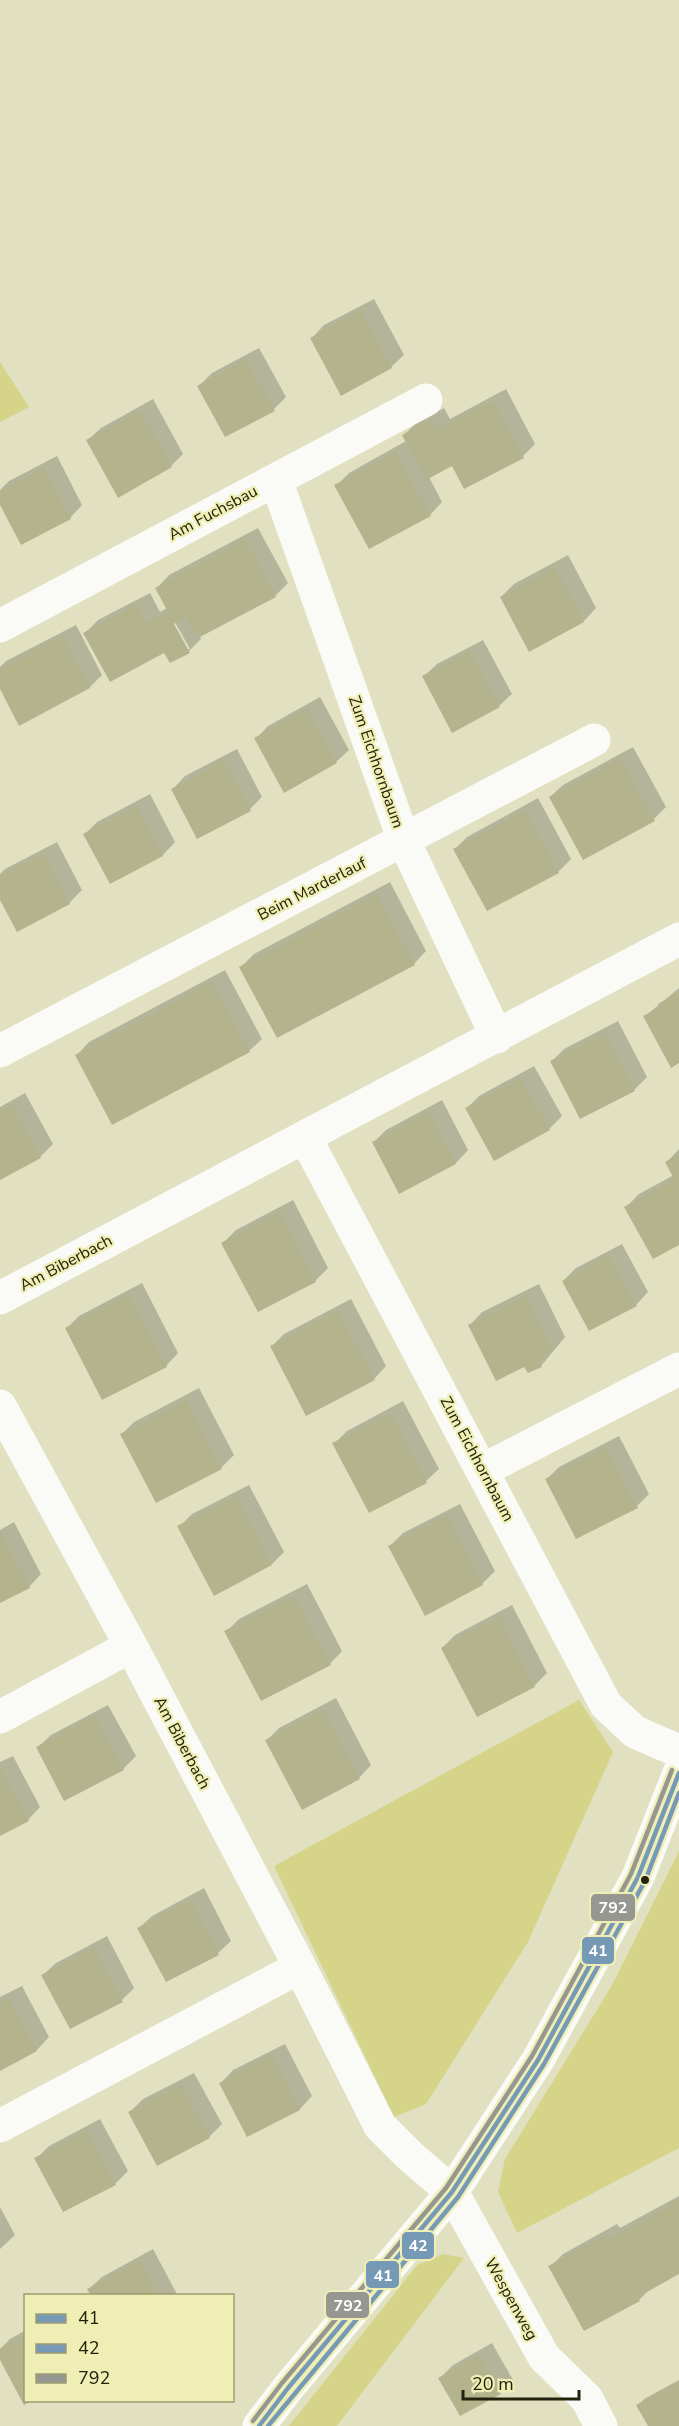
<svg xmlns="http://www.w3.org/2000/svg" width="679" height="2426" font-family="'Nunito Sans',sans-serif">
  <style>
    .green { fill: #d5d489 }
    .shadow { fill: #0003; fill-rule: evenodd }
    .building { fill: #b3b38e }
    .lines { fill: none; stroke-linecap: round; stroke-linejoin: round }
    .minor { stroke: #fafaf6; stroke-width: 33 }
    .bus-1-casing { stroke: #eeeeb5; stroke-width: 9 }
    .bus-2-casing { stroke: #eeeeb5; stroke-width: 9 }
    .bus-3-casing { stroke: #eeeeb5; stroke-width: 9 }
    .bus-1 { stroke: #7699b6; stroke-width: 4.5 }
    .bus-2 { stroke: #7699b6; stroke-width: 4.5 }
    .bus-3 { stroke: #979792; stroke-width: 4.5 }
    .bus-dot { fill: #23220c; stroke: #eeeeb5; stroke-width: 2 }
    .labels { text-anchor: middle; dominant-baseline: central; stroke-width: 4.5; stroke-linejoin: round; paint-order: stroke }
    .street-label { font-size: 16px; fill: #23220c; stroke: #eeeeb5 }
    .line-badge { stroke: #eeeeb5; stroke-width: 2 }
    .badge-label { font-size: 16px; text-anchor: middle; font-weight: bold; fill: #fff }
  </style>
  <rect width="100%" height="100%" fill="#e1e1c2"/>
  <path class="green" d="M0,362L29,407L0,422Z
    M579,1700L613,1752L528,1942L426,2104L394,2117L274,1866Z
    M679,1851V2148L517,2233L498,2192L505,2159L611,1987Z
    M443,2254L464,2258L337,2426H289L417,2265Z"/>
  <path class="shadow" d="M374,299L404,355L391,367L312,338L324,325Z
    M259,348L286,397L274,409L199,386L212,373Z
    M506,389L535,444L523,456L453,464L429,477L442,502L430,515L336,486L349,473L406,441L403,436L416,423L444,408L450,419Z
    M153,399L183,454L171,466L88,440L101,428Z
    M57,456L82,505L70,518L0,501V490L9,481Z
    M258,528L288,583L275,596L200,636L201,639L189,651H165L85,633L98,620L150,593L160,612L167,608L157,588L169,575ZM172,617L190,649H186L169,618Z
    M568,555L596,608L584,621L530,650L501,597L514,584Z
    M76,625L102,675L90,687L20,724L0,686V667L6,661Z
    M483,640L512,694L499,706L424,676L437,664Z
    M320,697L349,750L336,762L256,739L268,726Z
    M633,747L666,807L654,819L550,797L563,785Z
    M237,749L262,797L250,809L173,789L185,776Z
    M150,794L175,842L163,855L110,882L85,834L97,822Z
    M538,798L571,859L558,872L488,909L455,849L467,837Z
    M57,842L82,890L69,903L0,897V874L5,869Z
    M390,882L426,951L414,964L241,967L254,954Z
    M225,970L262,1039L249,1051L77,1055L89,1042Z
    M679,988V1061L644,1017Z
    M618,1021L647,1077L634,1090L581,1117L552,1061L564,1049Z
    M534,1066L562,1116L549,1129L467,1108L479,1096Z
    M25,1093L53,1144L40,1157L0,1178V1107Z
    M442,1100L468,1150L456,1163L400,1192L374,1142L386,1130Z
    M679,1149V1244L626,1207L639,1194L674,1175L667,1162Z
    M293,1200L328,1268L315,1281L223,1243L236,1230Z
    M622,1244L648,1292L636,1305L563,1281L576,1268Z
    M142,1283L178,1353L166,1366L66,1329L79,1316Z
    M539,1284L565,1337L541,1366L525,1365L470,1325L482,1312Z
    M351,1299L386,1366L374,1379L271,1347L284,1334Z
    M199,1388L234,1455L221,1468L122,1434L134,1422Z
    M403,1401L439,1469L426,1481L369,1511L334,1444L347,1431Z
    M619,1436L649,1494L637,1506L546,1480L559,1467Z
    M249,1485L284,1552L272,1564L179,1527L192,1514Z
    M460,1504L495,1571L482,1584L425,1614L390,1546L403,1533Z
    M14,1522L41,1574L29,1587L0,1602V1530Z
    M307,1584L342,1651L330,1664L226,1632L239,1619Z
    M512,1605L547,1673L534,1686L478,1715L442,1648L455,1635Z
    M336,1698L371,1765L359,1778L267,1740L279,1728Z
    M108,1705L136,1756L123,1769L38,1747L51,1735Z
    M13,1756L40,1807L28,1820L0,1835V1762Z
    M204,1888L231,1941L218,1953L139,1928L152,1916Z
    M107,1936L134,1988L122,2000L43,1975L56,1963Z
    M22,1986L49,2037L37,2050L0,2069V1997Z
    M285,2044L312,2096L300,2109L248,2135L221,2083L233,2070Z
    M194,2073L222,2124L209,2137L130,2112L143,2099Z
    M100,2119L128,2171L115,2184L36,2159L49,2146Z
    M679,2196V2273L650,2289L639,2300L550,2267L563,2254L617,2224L620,2228Z
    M0,2207L15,2235L0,2249Z
    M153,2249L178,2296H93L89,2289L102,2277Z
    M26,2330V2400L0,2357V2349L10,2339Z
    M492,2343L513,2380L500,2392L461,2414L440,2378L453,2365Z
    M679,2380V2426H650L638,2406L644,2399Z"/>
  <path class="building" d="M361,310L392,368L341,396L310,338Z
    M246,359L275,411L225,437L197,386Z
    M493,401L524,458L464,489L452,466L426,480L402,435L431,419L437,430Z
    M140,410L172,467L118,498L86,440Z
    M396,452L431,516L369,549L334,485Z
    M44,467L71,519L21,545L0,505V491Z
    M245,539L276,597L198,638L186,617L174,624L190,653L170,663L164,653L110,682L83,633L137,604L147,623L168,612L155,588Z
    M555,567L584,622L529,652L500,597Z
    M63,636L90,688L19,726L0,689V669Z
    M470,651L500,707L452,733L422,676Z
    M307,709L337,763L284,793L254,738Z
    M620,758L655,821L583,860L549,797Z
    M224,760L251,811L197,839L171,789Z
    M137,806L163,856L110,884L83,834Z
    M525,810L559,873L487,911L453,849Z
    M44,854L70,904L17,932L0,900V876Z
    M377,894L415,965L277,1038L239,967Z
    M212,982L250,1052L112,1125L75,1055Z
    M679,992V1063L671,1068L643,1016L660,1007L658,1004Z
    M605,1033L635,1091L580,1119L550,1061Z
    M521,1078L550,1130L494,1161L465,1108Z
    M12,1105L41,1158L0,1180V1111Z
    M429,1112L456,1164L399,1194L372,1142Z
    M679,1154V1245L653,1259L624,1207L674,1179L665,1162Z
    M280,1212L316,1282L258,1312L221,1243Z
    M609,1255L637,1306L589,1331L562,1281Z
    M129,1295L167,1367L102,1400L65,1328Z
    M526,1296L553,1351L538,1359L542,1367L528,1373L524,1367L496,1381L468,1325Z
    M338,1311L375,1380L306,1416L270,1346Z
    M186,1400L222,1469L156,1503L120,1434Z
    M391,1413L427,1483L369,1513L332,1443Z
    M606,1447L638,1508L576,1539L545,1479Z
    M236,1496L272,1565L214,1596L177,1526Z
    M447,1515L483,1585L425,1616L388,1546Z
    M2,1534L30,1588L0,1603V1535Z
    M294,1596L331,1665L261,1701L224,1631Z
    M499,1617L535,1687L477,1717L441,1648Z
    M323,1710L360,1779L302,1810L265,1740Z
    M95,1716L124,1770L64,1801L36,1747Z
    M0,1766L29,1821L0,1836Z
    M191,1900L219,1955L166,1982L137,1928Z
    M94,1948L123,2002L70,2029L41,1975Z
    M9,1997L37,2051L0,2071V2002Z
    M272,2055L300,2110L247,2137L219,2083Z
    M181,2084L210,2138L157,2166L128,2112Z
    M87,2130L116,2185L63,2212L34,2158Z
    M679,2200V2274L638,2297L640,2301L584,2331L548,2266L604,2236L607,2240Z
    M141,2261L159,2296H91L87,2289Z
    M26,2335V2400H33L24,2405L0,2360V2349Z
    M479,2355L501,2394L460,2416L438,2378Z
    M679,2381V2426H648L636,2405Z"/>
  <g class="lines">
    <path class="minor" d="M276,480L404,841L497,1037
      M0,626L426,400
      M0,1051L594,740
      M305,1137L606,1705L635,1732L679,1751
      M0,1298L679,939
      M0,1406L131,1646L300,1967L380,2126L410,2156L452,2192L544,2357L587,2399L601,2426
      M483,1470L679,1369
      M0,1717L131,1646
      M0,2126L300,1967
      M259,2426L288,2388L452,2192L538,2060L638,1877L679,1773"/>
    <g class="bus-1-casing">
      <path id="bus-1" d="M259,2426L288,2388L452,2192L538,2060L638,1877L679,1773"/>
    </g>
    <g class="bus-2-casing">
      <path id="bus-2" d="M268,2426L458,2197L544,2064L645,1881L679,1793"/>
    </g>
    <g class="bus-3-casing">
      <path id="bus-3" d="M253,2421L282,2383L446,2188L532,2056L631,1874L672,1770"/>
    </g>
    <use href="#bus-1" class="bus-1"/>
    <use href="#bus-2" class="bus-2"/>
    <use href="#bus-3" class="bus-3"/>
  </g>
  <circle class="bus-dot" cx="645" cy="1880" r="5"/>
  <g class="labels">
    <g class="street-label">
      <text transform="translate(213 513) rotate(-28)">Am Fuchsbau</text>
      <text transform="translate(376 762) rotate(71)">Zum Eichhornbaum</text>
      <text transform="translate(312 889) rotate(-27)">Beim Marderlauf</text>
      <text transform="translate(66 1263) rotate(-28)">Am Biberbach</text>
      <text transform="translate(477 1459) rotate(62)">Zum Eichhornbaum</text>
      <text transform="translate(182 1743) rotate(62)">Am Biberbach</text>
      <text transform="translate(511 2299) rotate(61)">Wespenweg</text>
    </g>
  </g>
  <g class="line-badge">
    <rect x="590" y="1893" width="46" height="29" rx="6" fill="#979792"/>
    <rect x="581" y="1936" width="34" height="29" rx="6" fill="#7699b6"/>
    <rect x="401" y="2231" width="34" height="29" rx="6" fill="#7699b6"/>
    <rect x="365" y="2260" width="35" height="29" rx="6" fill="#7699b6"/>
    <rect x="325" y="2291" width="45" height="28" rx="6" fill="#979792"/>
  </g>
  <g class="badge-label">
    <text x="613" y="1913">792</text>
    <text x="598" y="1956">41</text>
    <text x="418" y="2251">42</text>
    <text x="383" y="2281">41</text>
    <text x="348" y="2311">792</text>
  </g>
  <rect x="24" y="2294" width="210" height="108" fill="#eeeeb5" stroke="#9d9c71" stroke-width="1.5"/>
  <rect x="36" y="2314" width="30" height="9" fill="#7699b6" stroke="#9d9c71" stroke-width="1.5"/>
  <text x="78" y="2324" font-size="18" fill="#23220c">41</text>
  <rect x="36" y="2344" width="30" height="9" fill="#7699b6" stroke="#9d9c71" stroke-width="1.5"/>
  <text x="78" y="2354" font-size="18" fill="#23220c">42</text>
  <rect x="36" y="2374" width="30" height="9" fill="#979792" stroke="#9d9c71" stroke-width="1.5"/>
  <text x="78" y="2384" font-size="18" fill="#23220c">792</text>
  <path d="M463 2390v9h116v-9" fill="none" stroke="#23220c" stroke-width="3"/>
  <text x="472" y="2390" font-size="18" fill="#23220c" stroke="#eeeeb5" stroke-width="4.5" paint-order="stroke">20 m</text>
</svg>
